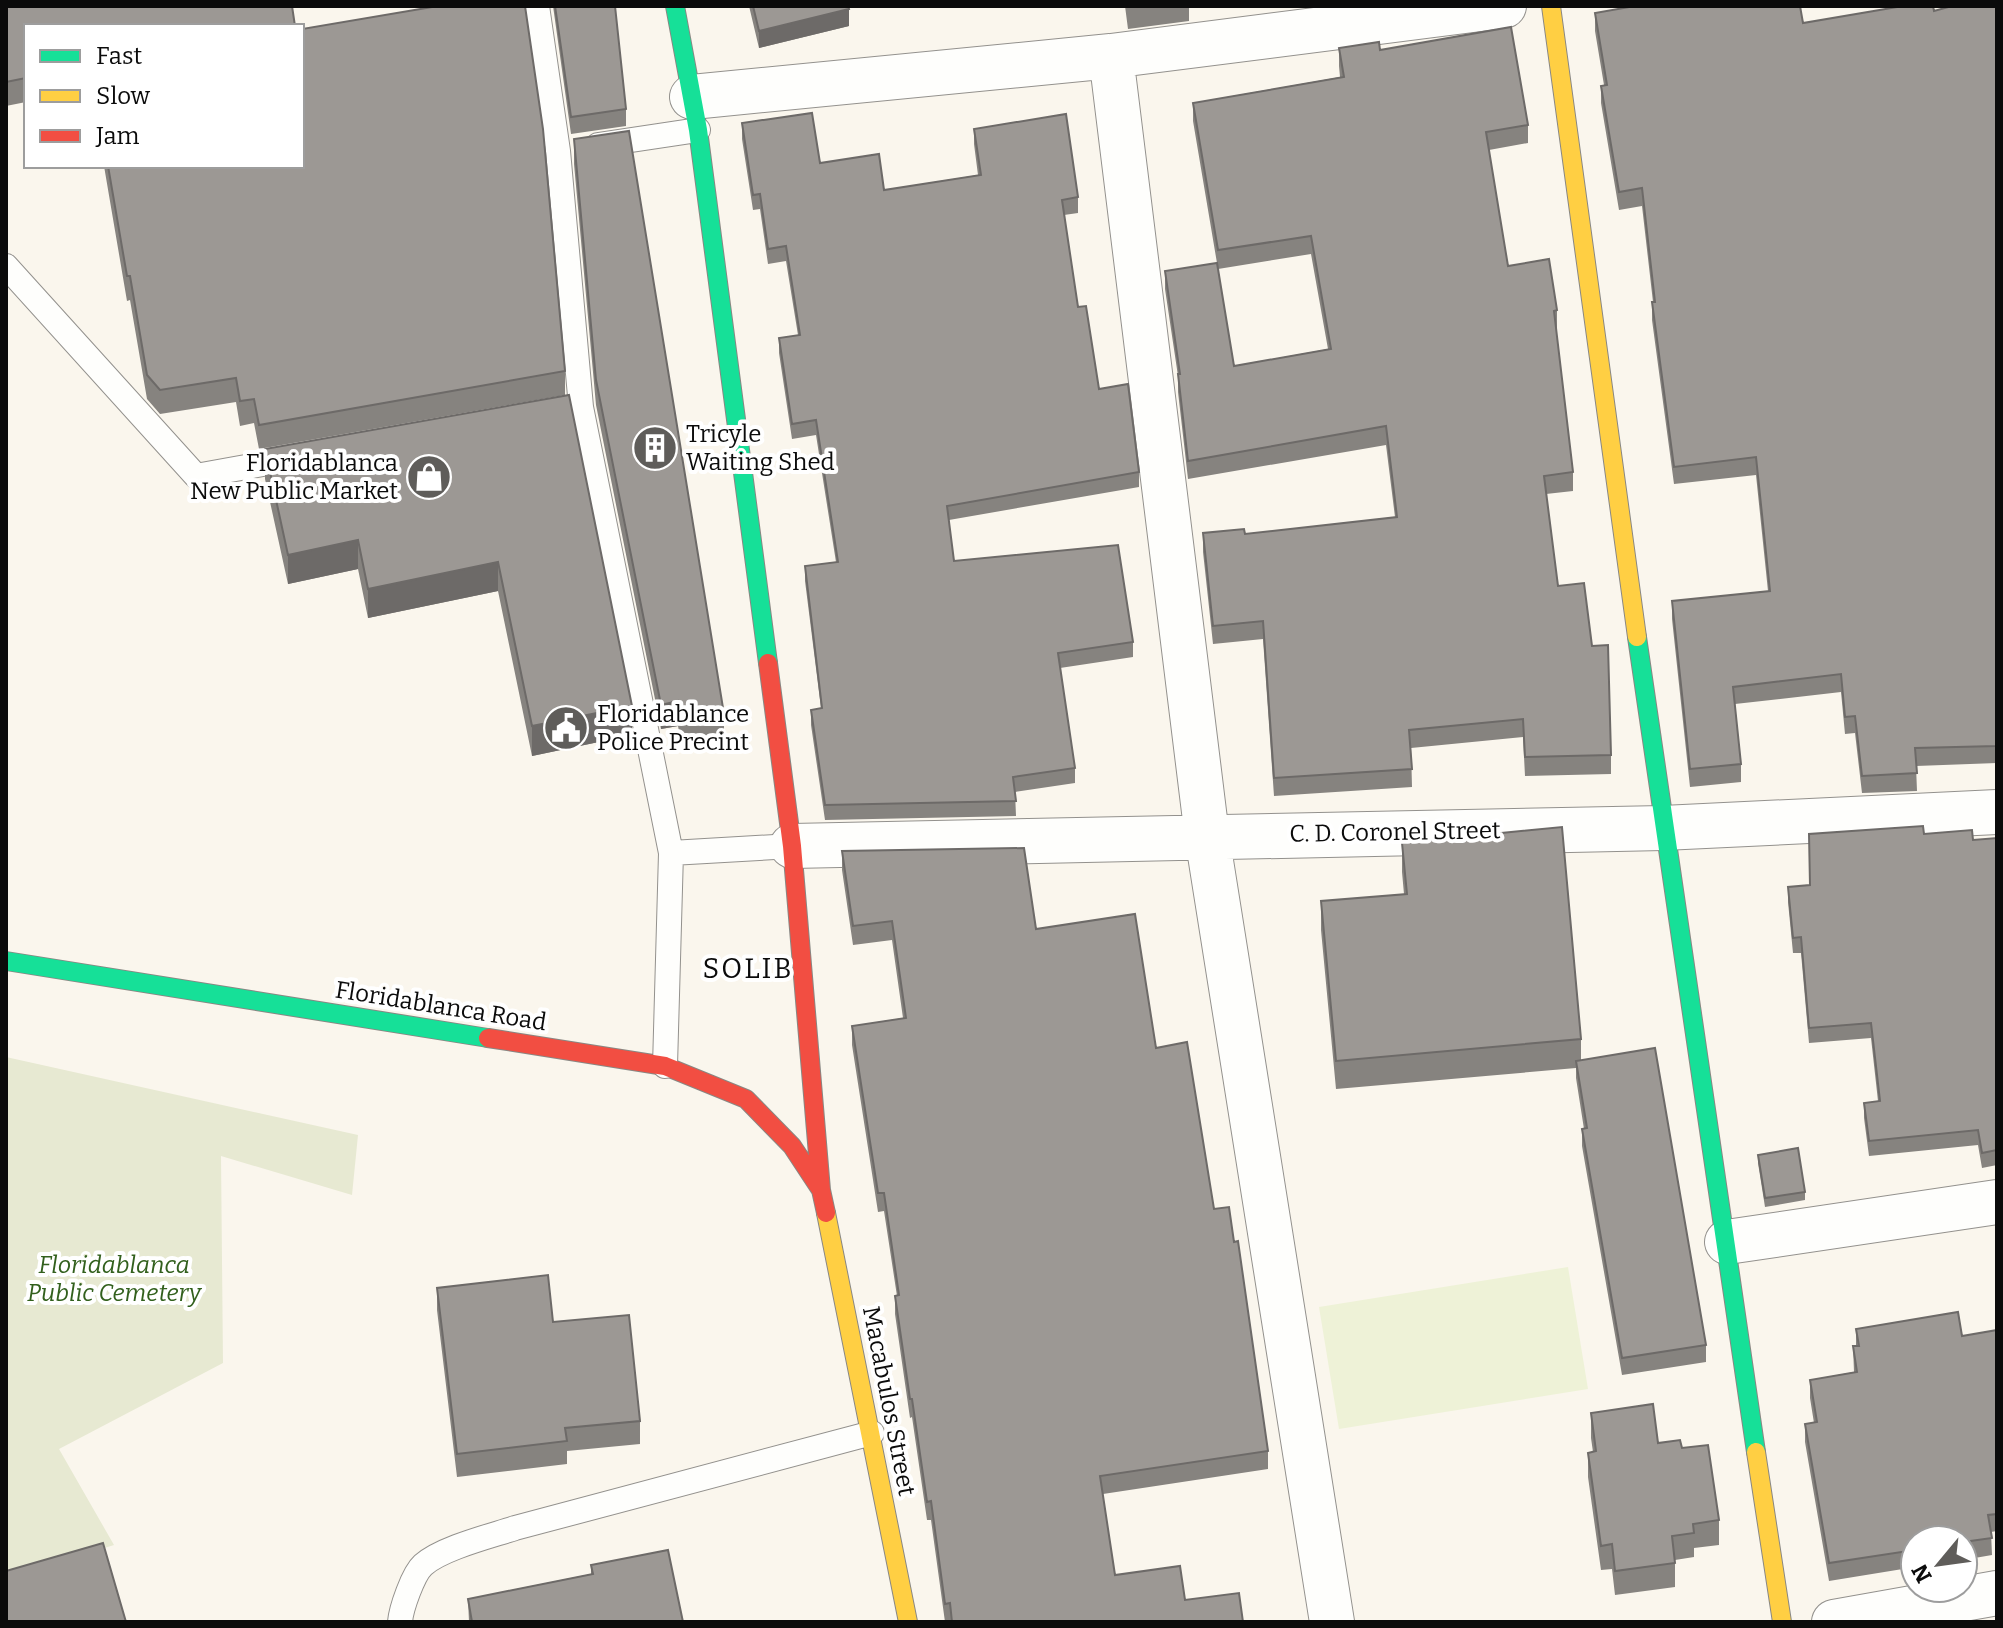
<svg xmlns="http://www.w3.org/2000/svg" width="2003" height="1628" font-family="Bitter,serif">
  <style>
    .cemetery { fill: #e7e9d2 }
    .pitch { fill: #eef2d7 }
    .lines { fill: none; stroke-linecap: round; stroke-linejoin: round }
    .lane-casing { stroke: #93918d; stroke-width: 26 }
    .street-casing { stroke: #93918d; stroke-width: 46 }
    .fast-casing { stroke: #898783; stroke-width: 20 }
    .slow-casing { stroke: #898783; stroke-width: 20 }
    .jam-casing { stroke: #898783; stroke-width: 20 }
    .lane { stroke: #fefefc; stroke-width: 24 }
    .street { stroke: #fefefc; stroke-width: 44 }
    .fast { stroke: #16e098; stroke-width: 18 }
    .slow { stroke: #ffcf43; stroke-width: 18 }
    .jam { stroke: #f24e42; stroke-width: 18 }
    .wall { fill: #86837f }
    .shaded-wall { fill: #6d6a68 }
    .building { fill: #9c9894; stroke: #6d6a68; stroke-width: 2 }
    .labels { text-anchor: middle; dominant-baseline: central; stroke-width: 8; stroke-linejoin: round; paint-order: stroke }
    .poi-label { font-size: 24px; fill: #0b0b0b; stroke: #fff; text-anchor: start }
    .street-label { font-size: 24px; fill: #0b0b0b; stroke: #fff }
    .park-label { font-size: 24px; font-style: italic; fill: #32601d; stroke: #fff }
    .quarter-label { font-size: 28px; letter-spacing: 2px; fill: #0b0b0b; stroke: #fff }
  </style>
  <rect width="100%" height="100%" fill="#faf6ed"/>
  <path class="cemetery" d="M6,1057L358,1135L352,1195L221,1156L223,1363L59,1449L114,1545L6,1579Z"/>
  <path class="pitch" d="M1568,1267L1588,1389L1339,1429L1319,1307Z"/>
  <g class="lines">
    <g class="lane-casing">
      <path id="lane" d="M537,6L558,151L581,407L671,853
        M598,145L698,130
        M6,266L196,476L296,458
        M665,1066L671,853L792,846
        M400,1622C401,1609 413,1574 423,1565C442,1548 491,1536 515,1528L872,1433"/>
    </g>
    <g class="street-casing">
      <path id="street" d="M1111,56L1207,836L1332,1622
        M692,97L1111,56L1504,6
        M792,846L1663,828L1997,812
        M1727,1242L1997,1202
        M1834,1622L1997,1593"/>
    </g>
    <g class="fast-casing">
      <path id="fast" d="M675,6L698,130L768,663
        M1637,637L1756,1452
        M6,961L488,1038"/>
    </g>
    <g class="slow-casing">
      <path id="slow" d="M1551,6L1637,637
        M826,1213L908,1622
        M1756,1452L1782,1622"/>
    </g>
    <g class="jam-casing">
      <path id="jam" d="M768,663L792,846L821,1190
        M488,1038L665,1066L746,1099L792,1146L821,1190L826,1213"/>
    </g>
    <use href="#lane" class="lane"/>
    <use href="#street" class="street"/>
    <use href="#fast" class="fast"/>
    <use href="#slow" class="slow"/>
    <use href="#jam" class="jam"/>
  </g>
  <path class="wall" d="M6,6L26,26V102L6,106Z
    M553,6H615L626,109V126L571,134Z
    M749,6H848L849,26L759,48Z
    M1125,6H1189V21L1128,29Z
    M1997,6V763L1916,766L1917,791L1862,793L1855,733L1845,734L1841,692L1735,704L1741,764V782L1690,787L1672,619V601L1768,591L1756,475L1674,484L1652,320V302H1653L1642,206L1619,210L1601,103V86L1604,85L1595,31V13L1803,23Z
    M1339,48L1380,50L1528,125V143L1489,150L1508,266L1557,310V329H1556L1573,472V491L1546,494L1558,586L1592,646L1611,755V774L1525,776L1523,737L1411,748L1412,787L1274,796L1263,639L1213,644L1203,552V533L1245,534L1395,517L1386,445L1188,479L1178,392V376L1165,289V271L1234,366L1328,349L1311,254L1218,269L1193,121V103L1340,77L1339,66Z
    M742,123L820,163L884,190L978,175L974,144V129L1078,197V213L1064,215L1078,307L1099,389L1139,472V487L949,520L954,561L1133,642V657L1060,668L1075,768V783L1015,792L1016,816L825,820L811,725V710L821,708L805,581V566L836,562L816,435L792,439L779,353V338L798,335L786,261L768,264L760,209L753,210L742,139Z
    M574,139L724,714V738L681,741L678,726L661,729L596,405L574,164Z
    M104,166H302L565,371V395L259,449L254,423L240,426L236,402L160,414L147,399L130,300L127,301Z
    M569,395L632,735L532,756L498,591L368,618L358,569L288,584L265,479V449Z
    M1924,834L1973,840L1997,838V1165L1982,1168L1978,1145L1869,1156L1864,1118V1103L1878,1101L1871,1038L1809,1043L1801,953H1793L1788,902V887L1810,885Z
    M1402,843L1581,1039V1060L1706,1345V1362L1622,1375L1582,1146V1129H1584L1576,1078V1068L1336,1089L1321,930V901L1404,894L1402,872Z
    M842,851L1036,929L1156,1048L1214,1209L1268,1451V1469L1103,1494L1115,1575L1243,1622H945L931,1520H927L912,1417L910,1418L895,1314V1296H897L884,1211L878,1212L852,1045V1026L903,1018L892,940L853,945L842,870Z
    M1758,1155L1805,1192V1200L1765,1207L1758,1163Z
    M437,1288L553,1322L640,1421V1444L567,1451V1464L457,1477L437,1310Z
    M1856,1329L1962,1336L1997,1330V1531L1991,1532L1992,1555L1963,1560V1540H1915V1567L1829,1581L1805,1442V1424L1814,1423L1810,1398V1380L1854,1372L1853,1346H1856Z
    M1591,1413L1658,1443L1682,1448L1719,1520V1545L1694,1548V1557L1675,1560V1587L1615,1595L1612,1569L1601,1570L1588,1477V1453L1593,1452L1591,1438Z
    M591,1565L683,1622H469L468,1599L591,1574Z"/>
  <path class="shaded-wall" d="M849,9V26L759,48V31Z
    M358,540V569L288,584V555Z
    M498,562V591L368,618V589Z
    M678,701V726L661,729V705Z
    M632,706V735L532,756V726Z"/>
  <path class="building" d="M6,6H292L295,26H26V78L6,82Z
    M438,6H525L543,129L565,371L259,425L254,399L240,401L236,378L160,390L147,375L130,276H127L108,166H302V29Z
    M555,6H615L626,109L571,117Z
    M753,6H848L849,9L759,31Z
    M1635,6H1800L1803,23L1903,6H1933L1934,11L1952,6H1997V746L1915,748L1917,773L1862,776L1855,716L1845,717L1841,674L1733,687L1741,764L1690,769L1672,601L1770,591L1756,457L1674,467L1652,302H1655L1642,188L1619,192L1601,86L1607,85L1595,13Z
    M1511,27L1528,125L1486,132L1508,266L1549,259L1557,310L1554,311L1573,472L1544,476L1558,586L1584,583L1592,646L1608,645L1611,755L1525,757L1523,719L1409,730L1412,769L1274,778L1263,621L1213,626L1203,533L1244,529L1245,534L1397,517L1386,426L1188,461L1178,374H1180L1165,271L1217,263L1234,366L1331,349L1311,236L1218,250L1193,103L1344,77L1339,48L1379,42L1380,50Z
    M812,113L820,163L879,154L884,190L981,175L974,129L1066,114L1078,197L1062,200L1078,307L1086,306L1099,389L1128,384L1139,472L947,506L954,561L1118,545L1133,642L1058,653L1075,768L1013,777L1016,801L825,805L811,710L822,708L805,566L838,562L816,420L792,424L779,338L800,335L786,246L768,249L760,194L753,195L742,123Z
    M629,131L724,714L681,717L678,701L661,705L596,380L574,139Z
    M569,395L632,706L532,726L498,562L368,589L358,540L288,555L265,449Z
    M1923,826L1924,834L1972,830L1973,840L1997,838V1150L1982,1153L1978,1130L1869,1141L1864,1103L1880,1101L1871,1023L1809,1028L1801,937L1793,938L1788,887L1810,885L1809,834Z
    M1562,827L1581,1039L1336,1061L1321,901L1407,894L1402,843Z
    M1024,848L1036,929L1135,914L1156,1048L1187,1042L1214,1209L1229,1207L1234,1242L1238,1241L1268,1451L1100,1476L1115,1575L1180,1566L1185,1600L1239,1593L1243,1622H952L950,1603L945,1604L931,1501L927,1502L912,1399H910L895,1296L899,1295L884,1193H878L852,1026L906,1018L892,921L853,926L842,851Z
    M1655,1048L1706,1345L1622,1358L1582,1129L1587,1128L1576,1061Z
    M1798,1148L1805,1192L1765,1198L1758,1155Z
    M548,1275L553,1322L629,1315L640,1421L565,1428L567,1441L457,1454L437,1288Z
    M1958,1312L1962,1336L1997,1330V1514L1988,1515L1992,1538L1963,1542V1540H1915V1550L1829,1563L1805,1424L1817,1422L1810,1380L1857,1372L1853,1346H1859L1856,1329Z
    M1653,1404L1658,1443L1680,1440L1682,1448L1708,1445L1719,1520L1693,1524L1694,1533L1672,1536L1675,1563L1615,1571L1612,1544L1601,1546L1588,1453L1596,1451L1591,1413Z
    M103,1543L126,1622H6V1571Z
    M668,1550L683,1622H472L468,1599L593,1574L591,1565Z"/>
  <defs>
    <g id="building-disc" transform="scale(2.3)"><circle r="9.5" fill="#5f5d5a" stroke="#fff"/><path d="M-4-6H4V6H1V3H-1V6H-4ZM-2.5-4.3h1.7v1.8h-1.7ZM.8-4.3h1.7v1.8H.8ZM-2.5-1h1.7V.8h-1.7ZM.8-1h1.7V.8H.8Z" fill="#fff"/></g>
    <g id="shop-disc" transform="scale(2.3)"><circle r="9.5" fill="#5f5d5a" stroke="#fff"/><path d="M-5-2.5h2.3a2.7 3.5 0 0 1 5.4 0H5L5.5 6h-11ZM-1.5-2.5h3a1.5 2.3 0 0 0-3 0Z" fill="#fff"/></g>
    <g id="civic-disc" transform="scale(2.3)"><circle r="9.5" fill="#5f5d5a" stroke="#fff"/><path d="M-.6-6.5H3V-4.5H.6V-3L4-1V1h2V6H-6V1h2V-1L-.6-3ZM-1.2 2.5V6h2.4V2.5Z" fill="#fff"/></g>
  </defs>
  <g fill-rule="evenodd">
    <use href="#building-disc" x="655" y="448"/>
    <use href="#shop-disc" x="429" y="477"/>
    <use href="#civic-disc" x="566" y="728"/>
  </g>
  <g class="labels">
    <g class="poi-label">
      <text x="686" y="434">Tricyle<tspan x="686" dy="28">Waiting Shed</tspan></text>
      <text x="398" y="463" text-anchor="end">Floridablanca<tspan x="398" dy="28">New Public Market</tspan></text>
      <text x="597" y="714">Floridablance<tspan x="597" dy="28">Police Precint</tspan></text>
    </g>
    <g class="street-label">
      <text transform="translate(1395 832) rotate(-1)">C. D. Coronel Street</text>
      <text transform="translate(441 1006) rotate(9)">Floridablanca Road</text>
      <text transform="translate(889 1401) rotate(79)">Macabulos Street</text>
    </g>
    <g class="park-label">
      <text x="114" y="1265">Floridablanca<tspan x="114" dy="28">Public Cemetery</tspan></text>
    </g>
    <g class="quarter-label">
      <text x="748" y="968">SOLIB</text>
    </g>
  </g>
  <rect width="2003" height="1628" fill="none" stroke="#0b0b0b" stroke-width="16"/>
  <rect x="24" y="24" width="280" height="144" fill="#ffffff" stroke="#9d9d9d" stroke-width="2"/>
  <rect x="40" y="50" width="40" height="12" fill="#16e098" stroke="#9d9d9d" stroke-width="2"/>
  <text x="96" y="64" font-size="24" fill="#0b0b0b">Fast</text>
  <rect x="40" y="90" width="40" height="12" fill="#ffcf43" stroke="#9d9d9d" stroke-width="2"/>
  <text x="96" y="104" font-size="24" fill="#0b0b0b">Slow</text>
  <rect x="40" y="130" width="40" height="12" fill="#f24e42" stroke="#9d9d9d" stroke-width="2"/>
  <text x="96" y="144" font-size="24" fill="#0b0b0b">Jam</text>
  <g transform="translate(1939 1564) rotate(241)"><circle r="38" fill="#ffffff" stroke="#9d9d9d" stroke-width="2"/>
  <path d="M0-6L14 30L0 20L-14 30Z" fill="#5f5d5a"/>
  <text y="-12" font-size="22" font-weight="bold" text-anchor="middle" fill="#0b0b0b">N</text>
  </g>
</svg>
